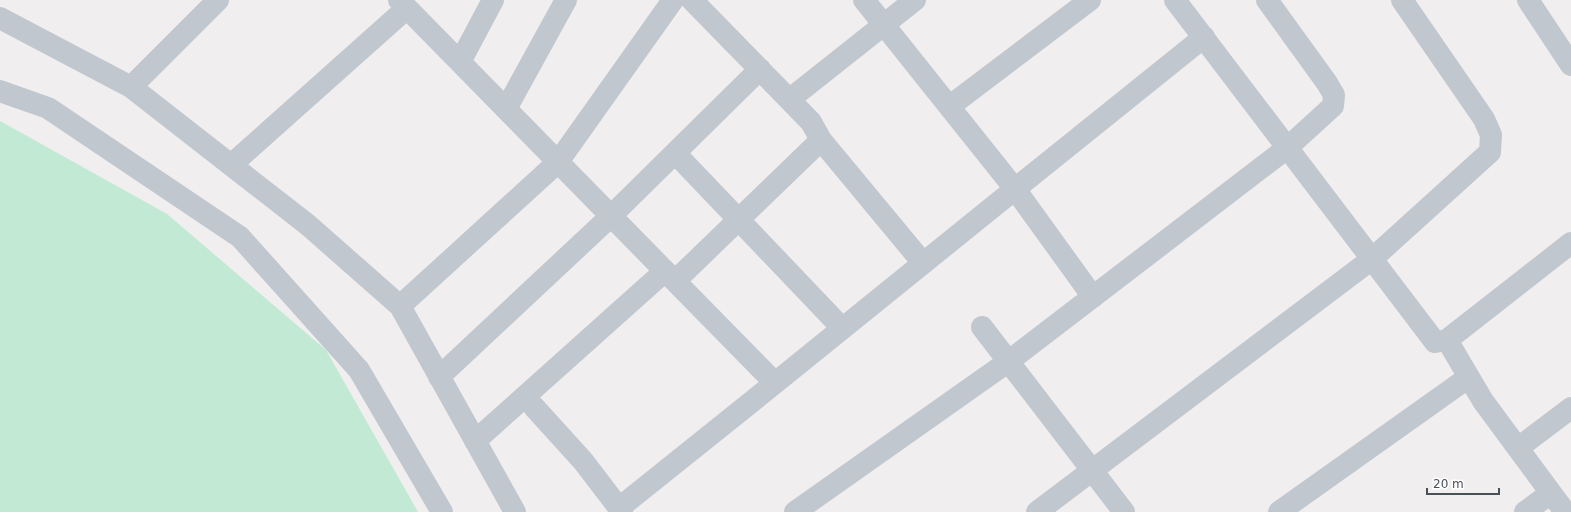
<svg xmlns="http://www.w3.org/2000/svg" width="1571" height="512" font-family="'DejaVu Sans',sans-serif">
  <style>
    .green { fill: #c1e9d3 }
    .lines { fill: none; stroke-linecap: round; stroke-linejoin: round }
    .street { stroke: #c0c7ce; stroke-width: 22 }
  </style>
  <rect width="100%" height="100%" fill="#f0eeee"/>
  <path class="green" d="M0,121L167,214L326,350L418,512H0Z"/>
  <g class="lines">
    <path class="street" d="M399,0L775,383L1015,189L864,0
      M692,0L811,122L821,140
      M1175,0L1435,342L1447,340
      M1528,0L1571,65
      M0,18L131,87L308,225L400,306L515,512
      M460,62L493,0
      M131,87L218,0
      M0,91L48,108L240,237L359,370L442,512
      M790,99L915,0
      M950,106L1090,0
      M506,109L566,0
      M675,153L842,328
      M231,165L407,8
      M675,281L821,140L923,263
      M1093,297L1015,189L1204,37
      M400,306L558,162L673,0
      M982,327L1124,512
      M439,377L611,216L760,69
      M534,407L583,461L622,512
      M475,441L665,271
      M1518,448L1571,408
      M619,508L775,383
      M795,512L1009,361L1287,148L1333,106L1334,95L1327,83L1267,0
      M1037,512L1372,259L1490,152L1491,135L1484,119L1402,0
      M1279,512L1469,377
      M1525,512L1551,493
      M1565,512L1483,401L1447,340L1571,243"/>
  </g>
  <path d="M1427 488v6h72v-6" fill="none" stroke="#485058" stroke-width="2"/>
  <text x="1433" y="488" font-size="12" fill="#485058" stroke="#ffffff" stroke-width="3" paint-order="stroke">20 m</text>
</svg>
